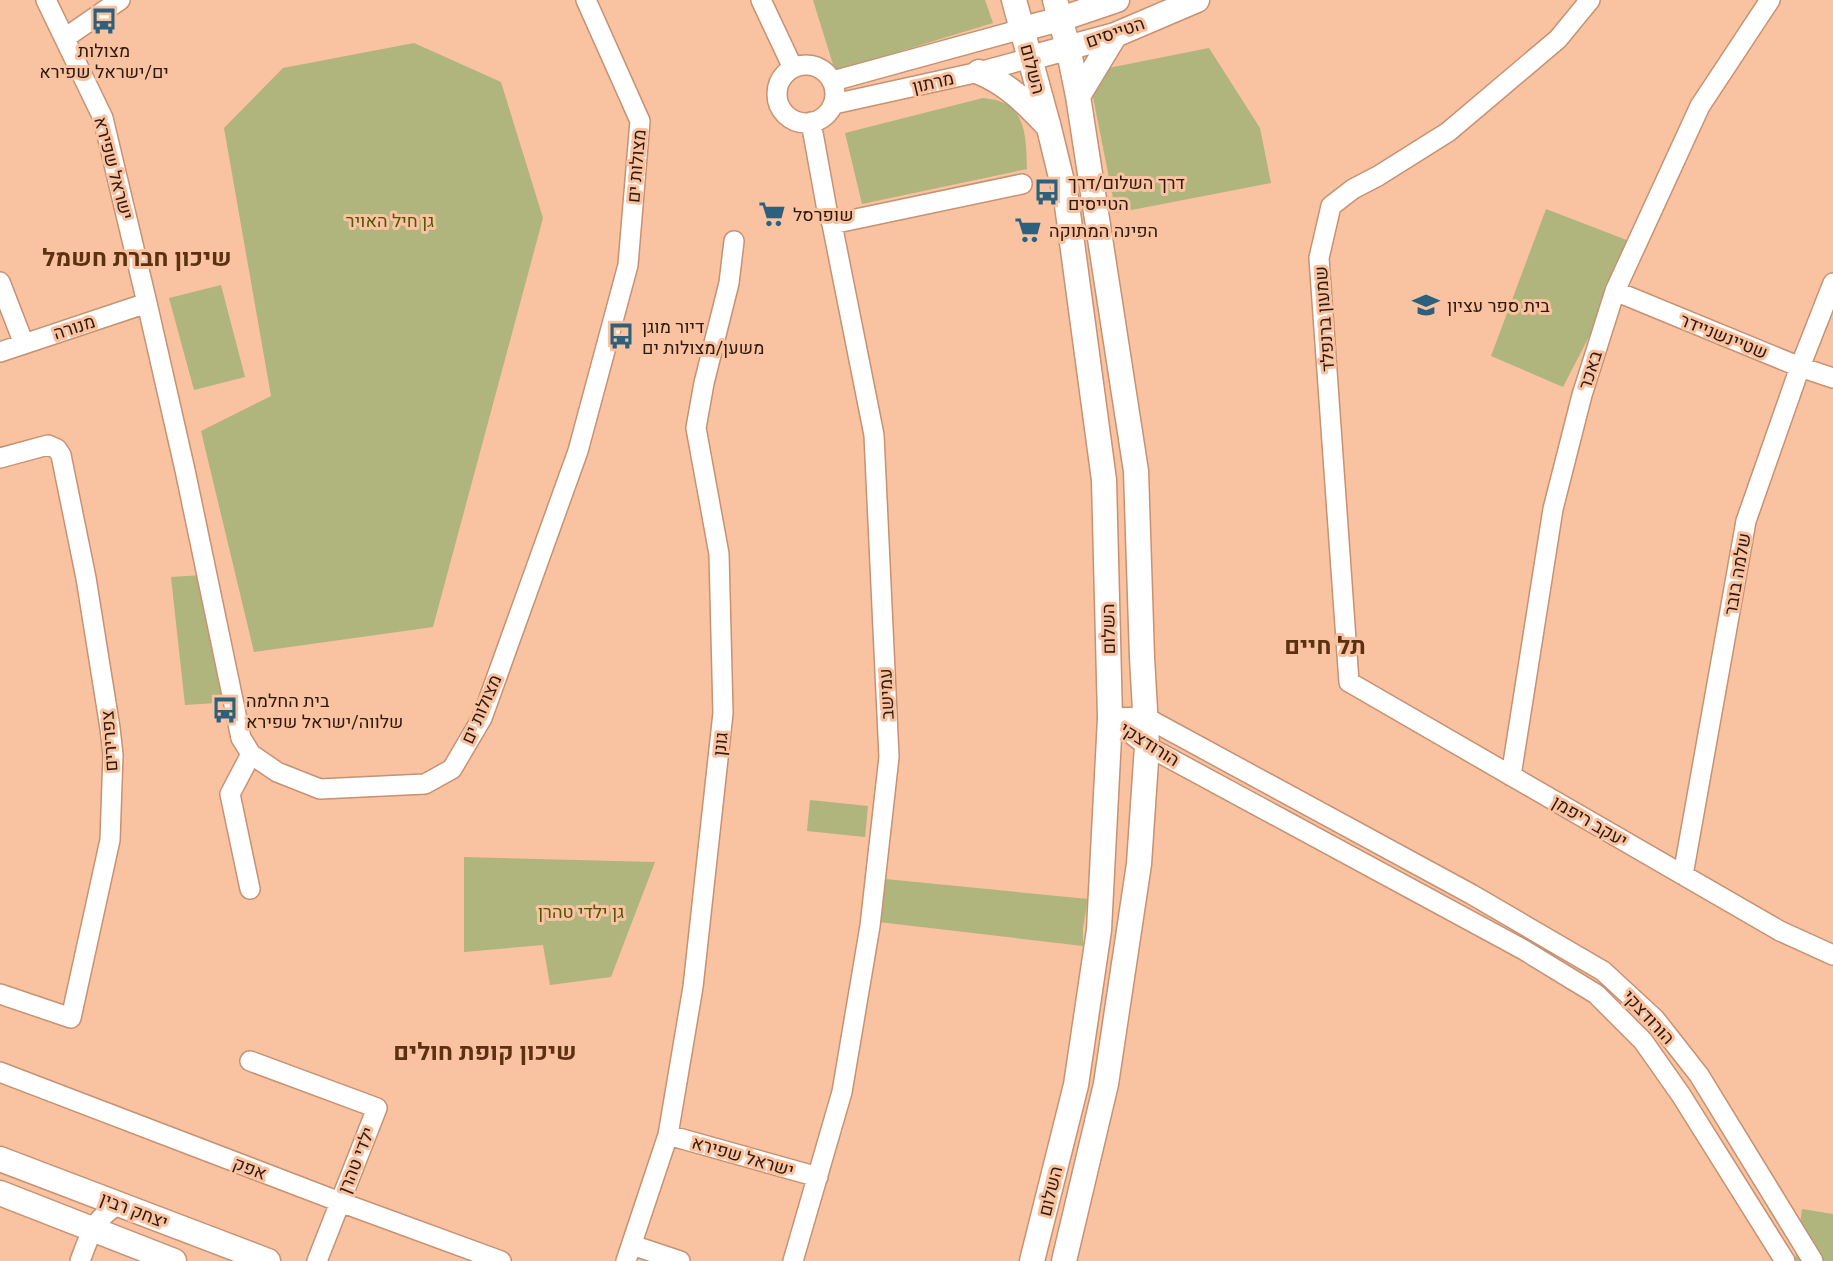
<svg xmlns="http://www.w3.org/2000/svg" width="1833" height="1261" font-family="Roboto,Heebo,sans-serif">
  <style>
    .green { fill: #afb57d }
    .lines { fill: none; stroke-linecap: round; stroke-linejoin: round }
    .minor-casing { stroke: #c69272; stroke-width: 22 }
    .major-casing { stroke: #c69272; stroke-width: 27 }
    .minor { stroke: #fff; stroke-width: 19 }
    .major { stroke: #fff; stroke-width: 24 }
    .labels { text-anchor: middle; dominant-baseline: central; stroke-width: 6; stroke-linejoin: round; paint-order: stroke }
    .street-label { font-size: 18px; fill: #2e1a0d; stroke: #f9c2a0 }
    .poi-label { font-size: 18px; fill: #2e1a0d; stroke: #f9c2a0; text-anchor: start }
    .park-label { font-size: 18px; fill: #525609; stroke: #f9c2a0 }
    .district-label { font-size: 24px; font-weight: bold; fill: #5d3110; stroke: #f9c2a0 }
  </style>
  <rect width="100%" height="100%" fill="#f9c2a0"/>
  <path class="green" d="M813,0H985L993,23L835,71Z
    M414,43L501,82L543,218L433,627L254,652L201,431L271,396L224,128L283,68Z
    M1209,48L1260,128L1271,183L1116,213L1088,72Z
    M983,98C988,99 994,99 999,101C1028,110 1026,145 1027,169L862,204L845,133Z
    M1546,209L1637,244L1563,387L1491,356Z
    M221,285L245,377L194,390L169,298Z
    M203,575L232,702L185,705L171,577Z
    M810,800L868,806L865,837L807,831Z
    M464,857L655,862L611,977L550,985L543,945L464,952Z
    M875,878L1088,899L1083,928V946L870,921Z
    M1802,1209L1833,1214V1261H1795Z"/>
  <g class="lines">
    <g class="minor-casing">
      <path id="minor" d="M46,0L103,118L147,303L185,470L241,738L251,754L277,772L320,789L425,784L452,769L482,718L578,451L628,265L640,121L586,0
        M761,0L793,68
        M1590,0L1558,39L1448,132L1378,176L1353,189L1331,206L1319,258L1349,682L1780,931L1833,955
        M65,38L120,0
        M777 94a29 29 0 1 1 58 0a29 29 0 1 1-58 0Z
        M833,81L1022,29
        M834,104L979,72L1030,58
        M832,224L1022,184
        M0,282L24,344
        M1615,291L1800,367L1833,378
        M0,352L147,303
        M0,458L48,445L57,449L61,455L86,578L110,728L113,755L110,840L71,1018L0,994
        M1110,718L1145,717L1471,894L1603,971L1655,1019L1699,1075L1813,1261
        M1110,718L1147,746L1524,950L1596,994L1643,1041L1681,1095L1785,1261
        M1511,776L1553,509L1582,395L1615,291L1700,106L1770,0
        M1683,875L1746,521L1800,367L1833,283
        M250,889L230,794L251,754
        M250,1061L377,1108L317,1261
        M0,1072L340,1202L501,1261
        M668,1135L818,1177
        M632,1245L680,1261
        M80,1261C89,1237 95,1216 120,1204
        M626,1261L668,1135L693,987L723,713L719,554L696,428L704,383L729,283L734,241
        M793,1261L842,1092L870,926L889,757L874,435L832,224L827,210L811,122"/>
    </g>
    <g class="major-casing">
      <path id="major" d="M1014,0L1049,128L1066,198L1104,480L1110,718L1099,930L1076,1085L1032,1261
        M1055,0L1068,47L1078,96L1136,471L1142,657L1147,746L1139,864L1106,1084L1064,1261
        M1022,29L1061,19L1117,0
        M1030,58L1115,35L1197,0
        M979,72C1008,84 1026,103 1047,125
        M1078,96L1115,35
        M0,1159L268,1261
        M0,1193L174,1261"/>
    </g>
    <use href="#minor" class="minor"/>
    <use href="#major" class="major"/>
  </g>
  <defs>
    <g id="bus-bare" transform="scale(2.1)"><path d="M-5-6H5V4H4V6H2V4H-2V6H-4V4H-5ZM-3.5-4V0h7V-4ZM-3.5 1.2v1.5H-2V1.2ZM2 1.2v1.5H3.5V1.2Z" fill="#2b617c" stroke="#f9c2a0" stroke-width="2.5" paint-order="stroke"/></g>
    <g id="supermarket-bare" transform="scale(2.1)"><path d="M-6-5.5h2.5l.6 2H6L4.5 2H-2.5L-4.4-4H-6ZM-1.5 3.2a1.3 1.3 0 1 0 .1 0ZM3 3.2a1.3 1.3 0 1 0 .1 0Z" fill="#2b617c" stroke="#f9c2a0" stroke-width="2.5" paint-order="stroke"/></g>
    <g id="school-bare" transform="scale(2.1)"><path d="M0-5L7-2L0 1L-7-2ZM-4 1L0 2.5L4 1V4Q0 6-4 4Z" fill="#2b617c" stroke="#f9c2a0" stroke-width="2.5" paint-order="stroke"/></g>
  </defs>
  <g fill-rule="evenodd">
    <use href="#bus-bare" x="104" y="21"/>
    <use href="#bus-bare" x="1047" y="192"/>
    <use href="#supermarket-bare" x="772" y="214"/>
    <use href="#supermarket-bare" x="1028" y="230"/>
    <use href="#school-bare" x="1426" y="305"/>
    <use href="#bus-bare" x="621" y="336"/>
    <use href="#bus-bare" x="225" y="710"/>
  </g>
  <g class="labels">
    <g class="street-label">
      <text transform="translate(1115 32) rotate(-19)">הטייסים</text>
      <text transform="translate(1033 69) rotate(75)">השלום</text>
      <text transform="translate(933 82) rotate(-13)">מרתון</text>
      <text transform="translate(636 166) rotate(-85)">מצולות ים</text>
      <text transform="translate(114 168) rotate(75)">ישראל שפירא</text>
      <text transform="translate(1324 319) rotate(-94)">שמעון ברנפלד</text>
      <text transform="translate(74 327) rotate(-18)">מנורה</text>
      <text transform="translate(1724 336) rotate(22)">שטיינשניידר</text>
      <text transform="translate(1590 370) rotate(-72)">באכר</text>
      <text transform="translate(1737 574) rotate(-80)">שלמה בובר</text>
      <text transform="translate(1108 629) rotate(-91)">השלום</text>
      <text transform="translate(886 694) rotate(-93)">עמישב</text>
      <text transform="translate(481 709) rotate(-66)">מצולות ים</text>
      <text transform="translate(109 741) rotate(-94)">צפרירים</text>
      <text transform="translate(720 744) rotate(-84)">גונן</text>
      <text transform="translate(1150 744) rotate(32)">הורודצקי</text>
      <text transform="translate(1590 821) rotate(30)">יעקב ריפמן</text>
      <text transform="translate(1649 1017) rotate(47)">הורודצקי</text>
      <text transform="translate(743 1156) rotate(16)">ישראל שפירא</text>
      <text transform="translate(356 1160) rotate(-68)">ילדי טהרן</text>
      <text transform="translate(250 1168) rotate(21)">אפק</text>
      <text transform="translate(1050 1191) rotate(-76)">השלום</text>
      <text transform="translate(134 1210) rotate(21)">יצחק רבין</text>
    </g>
    <g class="poi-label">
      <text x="104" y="50" text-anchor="middle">מצולות<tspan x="104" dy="21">ים/ישראל שפירא</tspan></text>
      <text x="1068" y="182">דרך השלום/דרך<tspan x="1068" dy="21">הטייסים</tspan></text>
      <text x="793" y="214">שופרסל</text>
      <text x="1049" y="230">הפינה המתוקה</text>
      <text x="1447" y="305">בית ספר עציון</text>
      <text x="642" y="326">דיור מוגן<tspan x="642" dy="21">משען/מצולות ים</tspan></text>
      <text x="246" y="700">בית החלמה<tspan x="246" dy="21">שלווה/ישראל שפירא</tspan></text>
    </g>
    <g class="park-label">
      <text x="390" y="220">גן חיל האויר</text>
      <text x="581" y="911">גן ילדי טהרן</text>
    </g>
    <g class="district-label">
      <text x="137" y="258">שיכון חברת חשמל</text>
      <text x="1325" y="646">תל חיים</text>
      <text x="485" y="1052">שיכון קופת חולים</text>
    </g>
  </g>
</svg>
